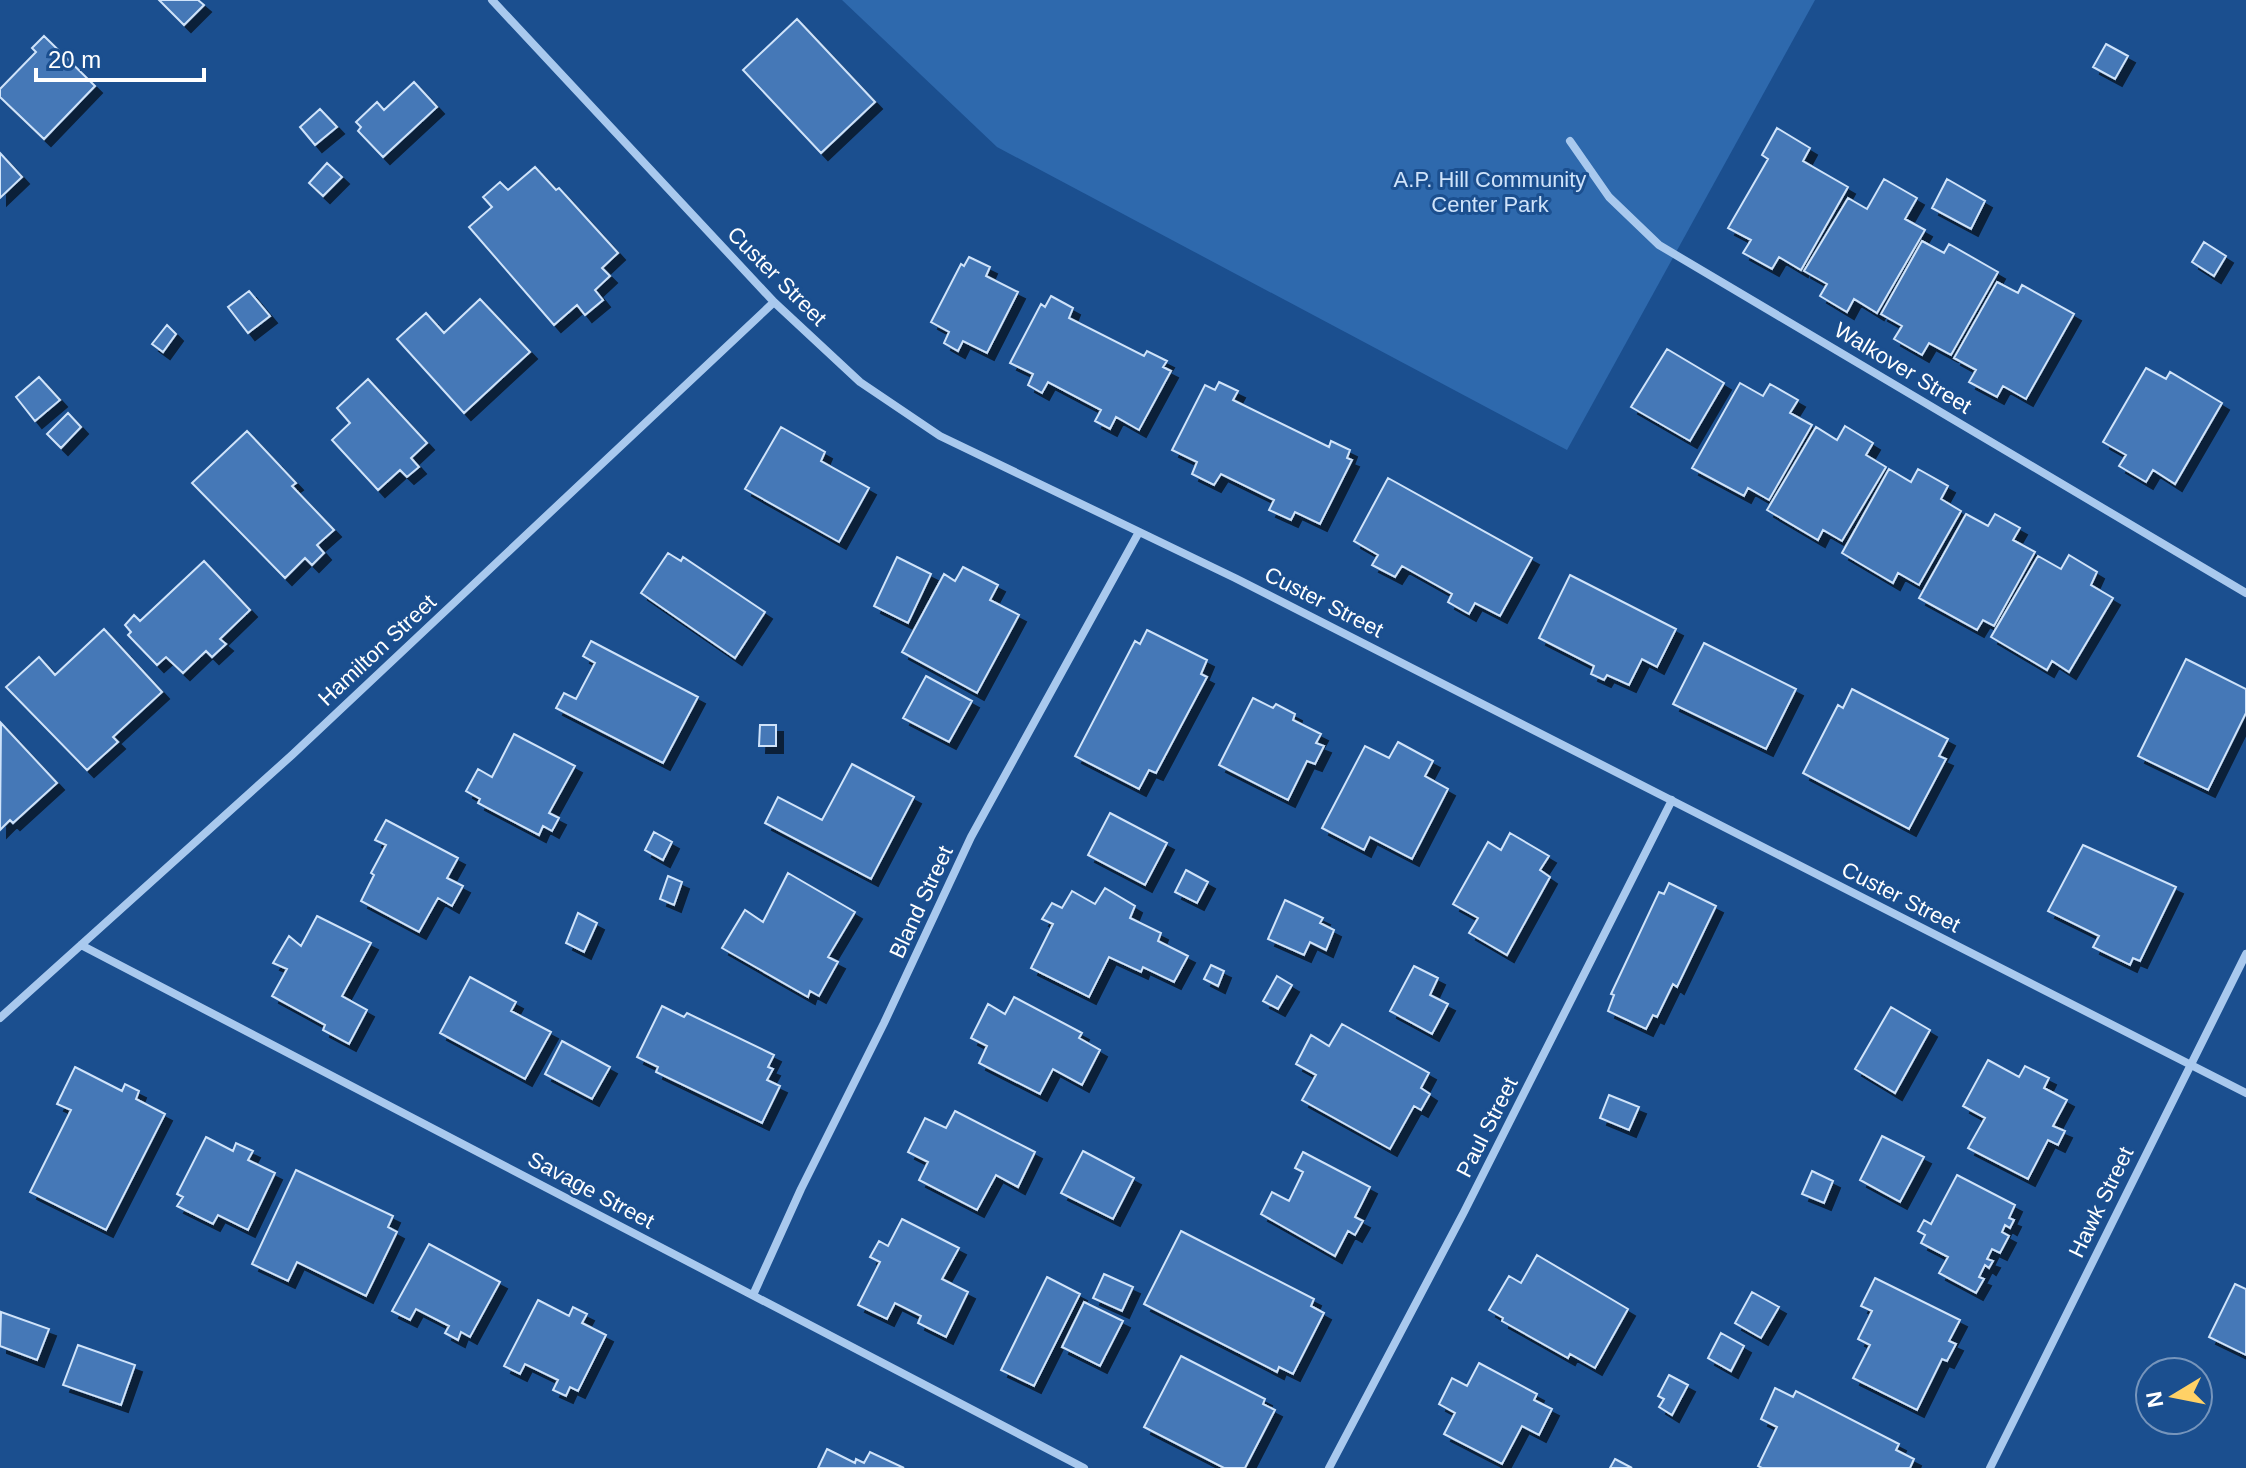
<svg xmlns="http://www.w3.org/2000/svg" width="2246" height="1468" font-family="Arial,sans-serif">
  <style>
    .green { fill: #2e69ad }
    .building { fill: #4478b7; stroke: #cfe3fa; stroke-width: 2; filter: url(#shadow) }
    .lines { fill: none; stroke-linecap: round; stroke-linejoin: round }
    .minor { stroke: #a9c9ee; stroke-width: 8 }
    .labels { text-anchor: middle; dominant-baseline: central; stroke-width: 6; stroke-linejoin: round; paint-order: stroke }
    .park-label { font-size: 22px; fill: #cfe3fa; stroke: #1b4f8f }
    .street-label { font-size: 22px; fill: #fff; stroke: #1b4f8f }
  </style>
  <defs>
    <filter id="shadow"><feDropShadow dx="7" dy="7" stdDeviation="0" flood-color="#0009"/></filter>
  </defs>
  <rect width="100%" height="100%" fill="#1b4f8f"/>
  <path class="green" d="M842,0H1815L1567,450L997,147Z"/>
  <path class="building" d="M159,0H198L204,5L184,25Z
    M797,19L875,102L821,153L743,70Z
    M44,36L95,86L44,139L0,97V89L36,52L32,48Z
    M2106,44L2128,56L2115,79L2093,67Z
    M414,82L437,107L383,157L358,131L361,127L356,122L377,102L384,110Z
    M320,109L337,127L315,145L300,127Z
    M1777,128L1810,148L1803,161L1848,187L1801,270L1779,257L1772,269L1743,253L1751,240L1728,228L1768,159L1762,155Z
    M0,153L22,177L0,198Z
    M327,163L342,177L323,196L309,183Z
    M535,167L556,190L559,188L618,253L602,268L610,276L595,290L603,300L585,315L577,305L554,325L469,227L492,207L483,197L500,182L508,190Z
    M1884,179L1917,198L1905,219L1925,230L1877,313L1854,299L1847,312L1820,296L1827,284L1804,271L1848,198L1867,209Z
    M1947,179L1985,201L1971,229L1932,208Z
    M1922,241L1944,253L1949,244L1998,272L1951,355L1929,343L1922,355L1894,339L1902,326L1881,314Z
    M2204,242L2226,256L2214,276L2192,262Z
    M969,257L990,267L986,276L1018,292L987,353L963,341L958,351L944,343L949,332L931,322L961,264L964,266Z
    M1997,282L2018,293L2022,285L2074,314L2026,399L2003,386L1997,397L1969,382L1976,370L1954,358Z
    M249,291L270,316L248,333L228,307Z
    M1051,296L1073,308L1069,318L1144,356L1147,351L1167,361L1163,367L1171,371L1139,430L1116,417L1110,429L1095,421L1101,410L1048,382L1042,393L1028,385L1033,374L1010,363L1041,304L1045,307Z
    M480,299L530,352L464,413L397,339L426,313L444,333Z
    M167,325L176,334L163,352L152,344Z
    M1667,349L1724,383L1690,441L1631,407Z
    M2146,368L2166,379L2170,372L2222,403L2175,484L2153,470L2146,482L2119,466L2126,455L2103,442Z
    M39,377L60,400L35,421L16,397Z
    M368,379L427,443L411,458L419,467L407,477L400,470L378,490L332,440L350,423L337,408Z
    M1219,382L1238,391L1233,400L1329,447L1331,441L1350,450L1347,458L1352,460L1320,524L1295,512L1291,520L1269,510L1274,500L1221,474L1214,485L1192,474L1197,462L1172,450L1205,385L1215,390Z
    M1740,383L1763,396L1770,384L1798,400L1790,413L1812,425L1769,500L1748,488L1744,496L1692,468Z
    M68,413L81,427L61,448L47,434Z
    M1845,426L1873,443L1866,455L1886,467L1842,541L1823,530L1818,540L1767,510L1816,427L1837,440Z
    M781,427L825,452L821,461L869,488L839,542L745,489Z
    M247,431L296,483L292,486L334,530L317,545L324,553L312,565L305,558L285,578L192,483Z
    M1889,469L1911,482L1918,469L1948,486L1941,499L1961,511L1919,585L1898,573L1893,583L1842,553Z
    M1388,478L1532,558L1500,616L1475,603L1469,614L1448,602L1452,594L1402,566L1395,577L1372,565L1378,555L1354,541Z
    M1966,514L1988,526L1995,514L2020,528L2013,540L2035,552L1994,626L1983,620L1977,630L1919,598Z
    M668,553L681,561L683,557L765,612L735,658L641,593Z
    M2069,555L2097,572L2091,585L2113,598L2069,672L2052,661L2047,670L1991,637L2038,556L2061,569Z
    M897,557L931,574L908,623L874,606Z
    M204,561L250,610L220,639L226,644L212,657L206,651L183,673L166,657L157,665L128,635L131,632L125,625L134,615L140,621Z
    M963,567L998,585L990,600L1019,615L977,693L902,652L944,574L955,581Z
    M1570,575L1676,629L1657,667L1642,659L1629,685L1607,675L1604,680L1591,674L1594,666L1539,638Z
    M104,629L162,692L113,737L118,742L87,770L6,687L39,657L55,675Z
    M1147,630L1207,660L1201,674L1207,677L1156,773L1149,770L1139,789L1075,756L1135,641L1140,644Z
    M591,641L698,697L663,763L556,708L564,693L576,699L595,663L583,656Z
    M1704,643L1796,689L1766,749L1673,704Z
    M2186,659L2246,689V713L2208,790L2138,756Z
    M926,676L972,701L949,742L903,718Z
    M1852,689L1948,739L1939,756L1946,759L1909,829L1803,773L1838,705L1843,708Z
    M1253,698L1273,708L1276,704L1295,714L1293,720L1321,734L1316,743L1324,746L1315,764L1307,761L1288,800L1219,765Z
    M1,723L57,783L13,823L10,820L0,830Z
    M760,725H776V746H759Z
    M514,734L575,766L549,813L559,818L552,831L543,826L539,835L478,803L480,799L466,791L478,769L492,777Z
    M1398,742L1433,761L1425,776L1448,789L1412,859L1370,837L1364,850L1322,828L1365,746L1389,758Z
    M852,764L914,797L871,879L765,823L778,797L822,820Z
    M1110,813L1167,843L1145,885L1088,855Z
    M386,820L458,858L447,878L463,886L452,906L438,898L419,932L361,901L374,875L371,873L386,845L375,840Z
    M654,832L672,842L663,860L645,850Z
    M1510,833L1549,856L1540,870L1550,877L1507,955L1469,933L1478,918L1453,904L1488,842L1501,850Z
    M2083,845L2176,887L2140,961L2133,958L2130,965L2093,947L2099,936L2048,911Z
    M1186,870L1208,882L1197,903L1175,892Z
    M788,873L855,912L828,957L838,962L819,996L810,991L808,997L722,948L745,910L763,922Z
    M668,876L682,882L674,905L660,899Z
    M1669,883L1716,906L1677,987L1673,984L1657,1017L1653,1015L1646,1029L1608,1011L1614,995L1611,994L1659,892L1664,894Z
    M1105,888L1135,906L1130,918L1161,933L1158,941L1188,956L1174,982L1143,967L1141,972L1109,957L1089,997L1031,968L1053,924L1042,919L1052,903L1062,908L1072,891L1095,904Z
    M1285,900L1323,918L1320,923L1334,930L1326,950L1310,942L1304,955L1268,939Z
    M578,913L597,923L584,952L566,943Z
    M317,916L371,943L342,996L367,1010L349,1044L323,1030L325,1025L272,996L287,969L273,963L289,936L301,946Z
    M1211,965L1224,971L1218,986L1204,979Z
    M1414,966L1438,978L1430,995L1448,1004L1432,1034L1390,1011Z
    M1277,976L1292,985L1278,1009L1263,1001Z
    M470,977L516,1002L511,1011L551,1032L525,1079L440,1033Z
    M1014,997L1082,1033L1079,1038L1100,1050L1082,1085L1053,1069L1040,1094L979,1063L987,1046L971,1038L988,1004L1005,1014Z
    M662,1006L684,1017L687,1013L774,1055L768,1067L773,1069L767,1080L780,1086L762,1123L656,1072L658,1067L637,1057Z
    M1891,1007L1930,1030L1895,1093L1855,1069Z
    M1342,1024L1429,1073L1421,1088L1430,1094L1421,1110L1414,1106L1390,1149L1302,1100L1316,1075L1296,1064L1311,1035L1329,1046Z
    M562,1041L610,1067L592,1099L545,1074Z
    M1988,1060L2019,1077L2025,1066L2049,1078L2044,1088L2067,1100L2053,1126L2065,1131L2058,1145L2048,1140L2028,1179L1968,1148L1985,1118L1963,1106Z
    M75,1067L122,1091L125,1084L139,1091L136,1099L165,1114L106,1230L30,1192L71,1110L57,1104Z
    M1609,1095L1639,1107L1629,1130L1600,1118Z
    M955,1111L1035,1152L1018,1187L996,1175L977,1210L919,1180L928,1162L908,1152L925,1118L946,1128Z
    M1882,1136L1924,1157L1900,1202L1860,1180Z
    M206,1137L233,1151L236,1143L253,1151L248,1160L275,1173L248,1230L218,1215L213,1224L177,1206L183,1197L177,1194Z
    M1083,1151L1134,1178L1113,1219L1061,1193Z
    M1303,1152L1370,1187L1355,1217L1363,1221L1355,1235L1348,1231L1335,1256L1261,1214L1272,1192L1289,1201L1303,1172L1295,1168Z
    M296,1170L393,1216L388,1227L397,1232L366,1296L297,1262L288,1281L252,1264Z
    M1812,1171L1833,1181L1824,1203L1802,1194Z
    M1957,1175L2015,1205L2009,1218L2014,1220L2010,1228L2005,1225L2002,1232L2009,1236L2000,1253L1992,1249L1987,1259L1993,1261L1989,1268L1985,1265L1979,1277L1984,1279L1976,1293L1939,1273L1948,1257L1921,1243L1925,1235L1918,1231L1924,1220L1931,1224Z
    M902,1219L959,1248L942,1279L968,1292L946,1337L918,1323L921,1316L895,1303L887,1319L858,1305L880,1262L870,1257L879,1241L888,1246Z
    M1181,1231L1314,1299L1311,1306L1324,1313L1293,1374L1279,1367L1277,1372L1144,1304Z
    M429,1244L500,1282L470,1337L461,1332L458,1340L445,1333L449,1326L416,1309L410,1320L392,1311Z
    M1537,1255L1628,1309L1595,1368L1570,1354L1568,1358L1502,1321L1503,1318L1489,1310L1509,1276L1521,1283Z
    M1104,1274L1133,1287L1122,1311L1093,1298Z
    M1047,1277L1080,1294L1034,1386L1001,1370Z
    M1875,1278L1960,1320L1949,1341L1956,1344L1947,1361L1942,1359L1917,1410L1853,1378L1870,1345L1858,1339L1872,1311L1861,1306Z
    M2235,1284L2246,1289V1355L2209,1337Z
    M1752,1292L1779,1307L1761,1338L1735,1323Z
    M538,1300L569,1316L573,1307L587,1314L582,1323L606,1335L578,1391L570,1387L566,1396L553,1390L558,1380L525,1364L520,1374L504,1366Z
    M1084,1302L1123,1321L1100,1366L1062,1347Z
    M1,1312L49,1329L37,1360L0,1346Z
    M1721,1333L1744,1346L1731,1371L1708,1358Z
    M78,1345L135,1365L121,1405L63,1385Z
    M1181,1356L1265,1399L1263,1404L1275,1410L1245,1468H1224L1144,1427Z
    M1479,1363L1537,1394L1534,1400L1552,1409L1539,1435L1522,1426L1502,1464L1444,1434L1455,1413L1439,1404L1452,1378L1467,1386Z
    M1669,1375L1688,1385L1672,1415L1659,1407L1664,1399L1658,1396Z
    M1775,1388L1793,1397L1796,1391L1899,1444L1896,1450L1914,1459L1910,1468H1762L1758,1466L1777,1427L1761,1419Z
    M827,1449L855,1463L856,1459L864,1463L870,1452L904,1468H818Z
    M1615,1459L1632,1468H1610Z"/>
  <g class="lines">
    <path class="minor" d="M492,0L774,302L860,382L940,436L1235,578L2246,1093
      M1570,141L1609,197L1659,245L2246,593
      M81,945L1084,1468
      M0,1018L292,755L774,302
      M753,1295L801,1189L884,1023L971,837L1139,532
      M1329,1468L1464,1212L1672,800
      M1990,1468L2246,954"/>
  </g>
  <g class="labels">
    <g class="park-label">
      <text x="1490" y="179">A.P. Hill Community<tspan x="1490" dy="25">Center Park</tspan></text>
    </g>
    <g class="street-label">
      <text transform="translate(777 276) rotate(45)">Custer Street</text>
      <text transform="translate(1903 368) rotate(31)">Walkover Street</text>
      <text transform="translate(1324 602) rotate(27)">Custer Street</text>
      <text transform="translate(377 650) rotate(-43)">Hamilton Street</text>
      <text transform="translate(1901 897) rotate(27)">Custer Street</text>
      <text transform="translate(921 902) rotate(-65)">Bland Street</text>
      <text transform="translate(1487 1127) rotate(-63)">Paul Street</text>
      <text transform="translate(591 1190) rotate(28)">Savage Street</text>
      <text transform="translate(2101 1202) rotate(-64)">Hawk Street</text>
    </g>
  </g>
  <g transform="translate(2174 1396) rotate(260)"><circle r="38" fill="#1b4f8f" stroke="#7695bc" stroke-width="2"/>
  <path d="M0-6L14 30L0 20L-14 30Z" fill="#ffd166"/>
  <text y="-12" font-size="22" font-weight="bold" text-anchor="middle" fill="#ffffff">N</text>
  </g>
  <path d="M36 68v12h168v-12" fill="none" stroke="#ffffff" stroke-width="4"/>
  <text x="48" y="68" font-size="24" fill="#ffffff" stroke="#1b4f8f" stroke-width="6" paint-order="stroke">20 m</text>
</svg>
